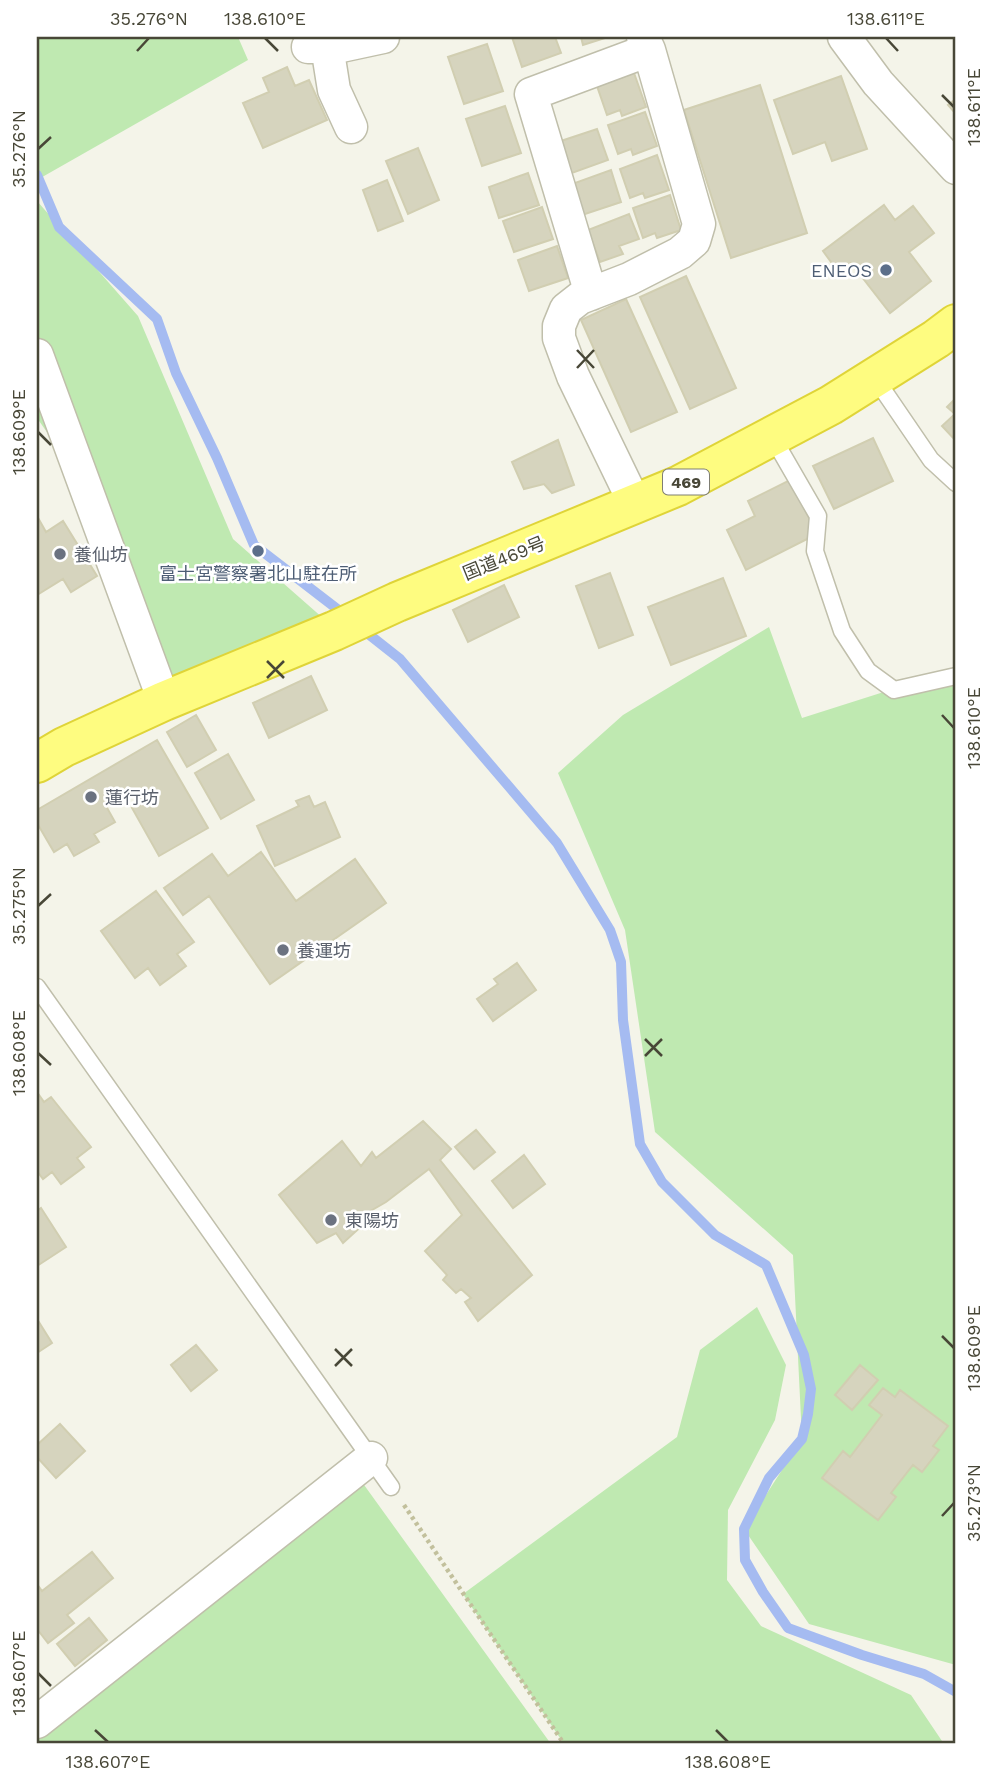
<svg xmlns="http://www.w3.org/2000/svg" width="993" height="1781" font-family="'Work Sans','Noto Sans JP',sans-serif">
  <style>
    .green { fill: #bfe9b1 }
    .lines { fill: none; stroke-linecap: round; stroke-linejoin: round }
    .stream { stroke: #a5bbf1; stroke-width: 10 }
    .building { fill: #d6d4be; stroke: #d1ceb1; stroke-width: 2 }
    .service-casing { stroke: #c0bfab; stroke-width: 19 }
    .minor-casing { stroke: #c0bfab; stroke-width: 35 }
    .trunk-casing { stroke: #dfd438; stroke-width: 42 }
    .path { stroke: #c2c09c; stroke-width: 4.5; stroke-dasharray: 3.5 3.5; stroke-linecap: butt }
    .service { stroke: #fff; stroke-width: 16 }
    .minor { stroke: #fff; stroke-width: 32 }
    .trunk { stroke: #fefc80; stroke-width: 38 }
    .ticks { fill: none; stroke: #484737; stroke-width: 2.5 }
    .service-dot { fill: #5c6f8a; stroke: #fff; stroke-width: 2.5 }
    .worship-dot { fill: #6b7280; stroke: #fff; stroke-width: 2.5 }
    .labels { text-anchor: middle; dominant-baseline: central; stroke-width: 5; stroke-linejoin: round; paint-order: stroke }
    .shield { fill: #fff; stroke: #7f7e73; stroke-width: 2 }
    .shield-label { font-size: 16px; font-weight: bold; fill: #484737 }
    .service-label { font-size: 18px; fill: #4e5e75; stroke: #fff; text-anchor: end }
    .worship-label { font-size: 18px; fill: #5b616d; stroke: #fff; text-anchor: start }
    .street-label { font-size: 18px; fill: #484737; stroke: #fff }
    .neatline { fill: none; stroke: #484737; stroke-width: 2.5 }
    .ticks-label { font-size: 18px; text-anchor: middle; fill: #484737 }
  </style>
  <rect width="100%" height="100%" fill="#f4f4e9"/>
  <path class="green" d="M37,37H238L248,60L37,180Z
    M37,201L138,316L233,539L324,619L170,683L82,482L37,418Z
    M769,627L802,718L956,669V1665L809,1624L744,1529L802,1439L793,1255L655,1132L625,930L558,773L623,715Z
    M757,1307L786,1365L775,1420L728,1510L727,1580L761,1626L911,1695L944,1744H564L463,1594L677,1437L700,1350Z
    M354,1471L551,1744H37V1722Z"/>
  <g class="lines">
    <path class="stream" d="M37,175L59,227L157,319L176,373L217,458L254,545L345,615
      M362,629L400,659L557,843L610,930L621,962L623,1020L640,1144L662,1182L715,1235L766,1265L804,1355L811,1389L808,1414L802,1439L769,1478L744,1529L745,1560L763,1592L788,1628L862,1655L924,1674L956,1692"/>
  </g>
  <path class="building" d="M512,37H555L561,53L522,67Z
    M581,37H608L583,45Z
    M487,44L503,91L464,104L448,57Z
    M287,67L295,86L309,80L327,120L263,148L243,103L269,92L263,78Z
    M634,73L646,107L622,116L620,110L607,115L597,86Z
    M841,76L867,149L832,161L825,142L793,154L774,100Z
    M760,85L807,233L731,258L684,110Z
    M956,99V114L948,105Z
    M505,106L521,153L482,166L466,119Z
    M645,112L657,146L633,155L631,149L618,154L608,125Z
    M597,129L608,160L569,174L558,142Z
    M418,148L439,200L408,214L386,161Z
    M657,155L669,190L645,198L643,193L630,198L620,169Z
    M611,170L621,202L582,215L572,184Z
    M528,173L539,205L499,218L489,187Z
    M387,180L403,221L378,231L363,190Z
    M670,195L681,230L657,238L655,233L643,238L633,208Z
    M884,205L895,220L913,206L934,233L909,252L931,281L890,313L851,263L839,273L823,251Z
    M542,207L553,239L514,252L503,221Z
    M629,214L639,239L619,246L623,254L600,262L588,230Z
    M557,246L568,278L529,291L518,260Z
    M686,276L736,388L690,409L640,297Z
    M626,299L677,412L631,432L581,320Z
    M956,398V441L942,426L955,414L947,407Z
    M873,438L893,481L834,509L813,466Z
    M558,440L574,485L552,493L544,484L524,489L512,462Z
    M790,480L817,534L746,570L727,530L755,516L748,501Z
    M37,516L46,532L63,521L97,576L71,592L63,579L37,595Z
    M610,573L633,635L599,648L576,586Z
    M723,578L746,636L671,665L648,607Z
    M504,585L519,617L468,642L453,610Z
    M311,676L327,710L269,738L253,703Z
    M196,715L216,750L187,767L167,732Z
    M157,740L208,828L159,856L132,808L141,803L134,791L106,806L115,822L94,834L99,842L74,856L67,844L54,852L37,823V810Z
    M228,754L254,800L221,819L195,773Z
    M309,796L314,807L325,802L340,837L275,866L257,826L299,806L296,801Z
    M261,852L296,901L355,859L386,903L270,984L209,896L183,915L164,888L212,854L228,876Z
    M156,891L194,942L177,954L186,966L160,985L148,968L135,978L101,931Z
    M517,963L536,990L493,1021L477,999L498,984L494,979Z
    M37,1092L44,1102L51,1097L91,1147L77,1158L84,1167L61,1184L52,1172L43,1179L37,1171Z
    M423,1121L451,1149L440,1160L532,1275L478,1321L465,1302L471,1298L461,1289L456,1293L443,1280L447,1275L425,1251L462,1215L429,1169L386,1202L360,1217L365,1223L343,1243L336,1233L317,1243L279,1195L342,1141L361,1166L372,1152L376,1158Z
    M476,1130L495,1152L474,1169L455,1147Z
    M524,1155L545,1184L513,1208L492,1181Z
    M41,1208L66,1247L37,1266V1211Z
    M37,1319L52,1343L37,1353Z
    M196,1345L217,1370L191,1391L171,1365Z
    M860,1365L878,1380L852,1410L835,1395Z
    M883,1388L895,1397L900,1390L948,1426L933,1446L939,1450L922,1472L913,1465L891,1493L896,1497L878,1520L822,1478L843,1451L850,1457L882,1415L869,1405Z
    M60,1424L85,1451L56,1478L37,1457V1445Z
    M92,1552L113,1578L67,1615L74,1623L48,1643L37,1629V1584L42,1591Z
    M89,1618L107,1640L75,1666L57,1644Z"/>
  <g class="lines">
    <g class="service-casing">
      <path id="service" d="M875,378L931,460L956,483
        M773,438L818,516L815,551L842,631L868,671L894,690L956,676
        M37,987L391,1487"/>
    </g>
    <g class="minor-casing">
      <path id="minor" d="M844,37L878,83L956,168
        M327,46L334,90L351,127
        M308,47L341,46L383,37
        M591,294L531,94L649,50
        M37,355L164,701
        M635,504L573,376L559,338V326L566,309L580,298L629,279L680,253L694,241L699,224L649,50L643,37
        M37,1722L371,1458"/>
    </g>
    <g class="trunk-casing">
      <path id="trunk" d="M37,763L64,747L164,701L334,631L397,602L678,486L831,405L936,339L956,324"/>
    </g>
    <path class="path" d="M404,1505L564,1744"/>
    <use href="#service" class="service"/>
    <use href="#minor" class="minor"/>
    <use href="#trunk" class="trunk"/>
  </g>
  <path class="ticks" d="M265,38L278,51M886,38L898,51M137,51L149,38M942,95L954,107M38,149L51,137M577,350L594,368M577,368L594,350M38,432L51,445M267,661L284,678M267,678L284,661M942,715L954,728M38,906L51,894M645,1039L662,1056M38,1053L51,1065M645,1056L662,1039M942,1336L954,1348M335,1349L352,1366M335,1366L352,1349M942,1516L954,1503M38,1673L51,1686M95,1730L108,1742M716,1730L728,1742"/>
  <g class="service-dot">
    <circle cx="886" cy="270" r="7"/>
    <circle cx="258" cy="551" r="7"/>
  </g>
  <g class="worship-dot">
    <circle cx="60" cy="554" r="7"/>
    <circle cx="91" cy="797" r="7"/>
    <circle cx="283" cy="950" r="7"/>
    <circle cx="331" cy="1220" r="7"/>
  </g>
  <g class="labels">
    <rect class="shield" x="663" y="469.5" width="46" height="25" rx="5"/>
    <g class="shield-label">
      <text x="686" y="482">469</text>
    </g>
    <g class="service-label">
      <text x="872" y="270">ENEOS</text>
      <text x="258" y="573" text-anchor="middle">富士宮警察署北山駐在所</text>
    </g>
    <g class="worship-label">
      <text x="74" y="554">養仙坊</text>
      <text x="105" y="797">蓮行坊</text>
      <text x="297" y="950">養運坊</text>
      <text x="345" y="1220">東陽坊</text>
    </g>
    <g class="street-label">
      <text transform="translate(504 558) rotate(-22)">国道469号</text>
    </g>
  </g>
  <rect width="993" height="1781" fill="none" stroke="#ffffff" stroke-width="77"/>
  <rect x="38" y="38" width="916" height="1704" class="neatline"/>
  <g class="ticks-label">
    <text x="149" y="25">35.276°N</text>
    <text x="265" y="25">138.610°E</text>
    <text x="886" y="25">138.611°E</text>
    <text transform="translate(974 107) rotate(-90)" y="6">138.611°E</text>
    <text transform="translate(19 149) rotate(-90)" y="6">35.276°N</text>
    <text transform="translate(19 432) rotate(-90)" y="6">138.609°E</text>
    <text transform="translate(974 728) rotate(-90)" y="6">138.610°E</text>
    <text transform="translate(19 906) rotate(-90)" y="6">35.275°N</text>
    <text transform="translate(19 1053) rotate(-90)" y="6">138.608°E</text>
    <text transform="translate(974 1348) rotate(-90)" y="6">138.609°E</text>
    <text transform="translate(974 1503) rotate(-90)" y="6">35.273°N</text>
    <text transform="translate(19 1673) rotate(-90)" y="6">138.607°E</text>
    <text x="108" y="1768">138.607°E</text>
    <text x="728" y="1768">138.608°E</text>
  </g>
</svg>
